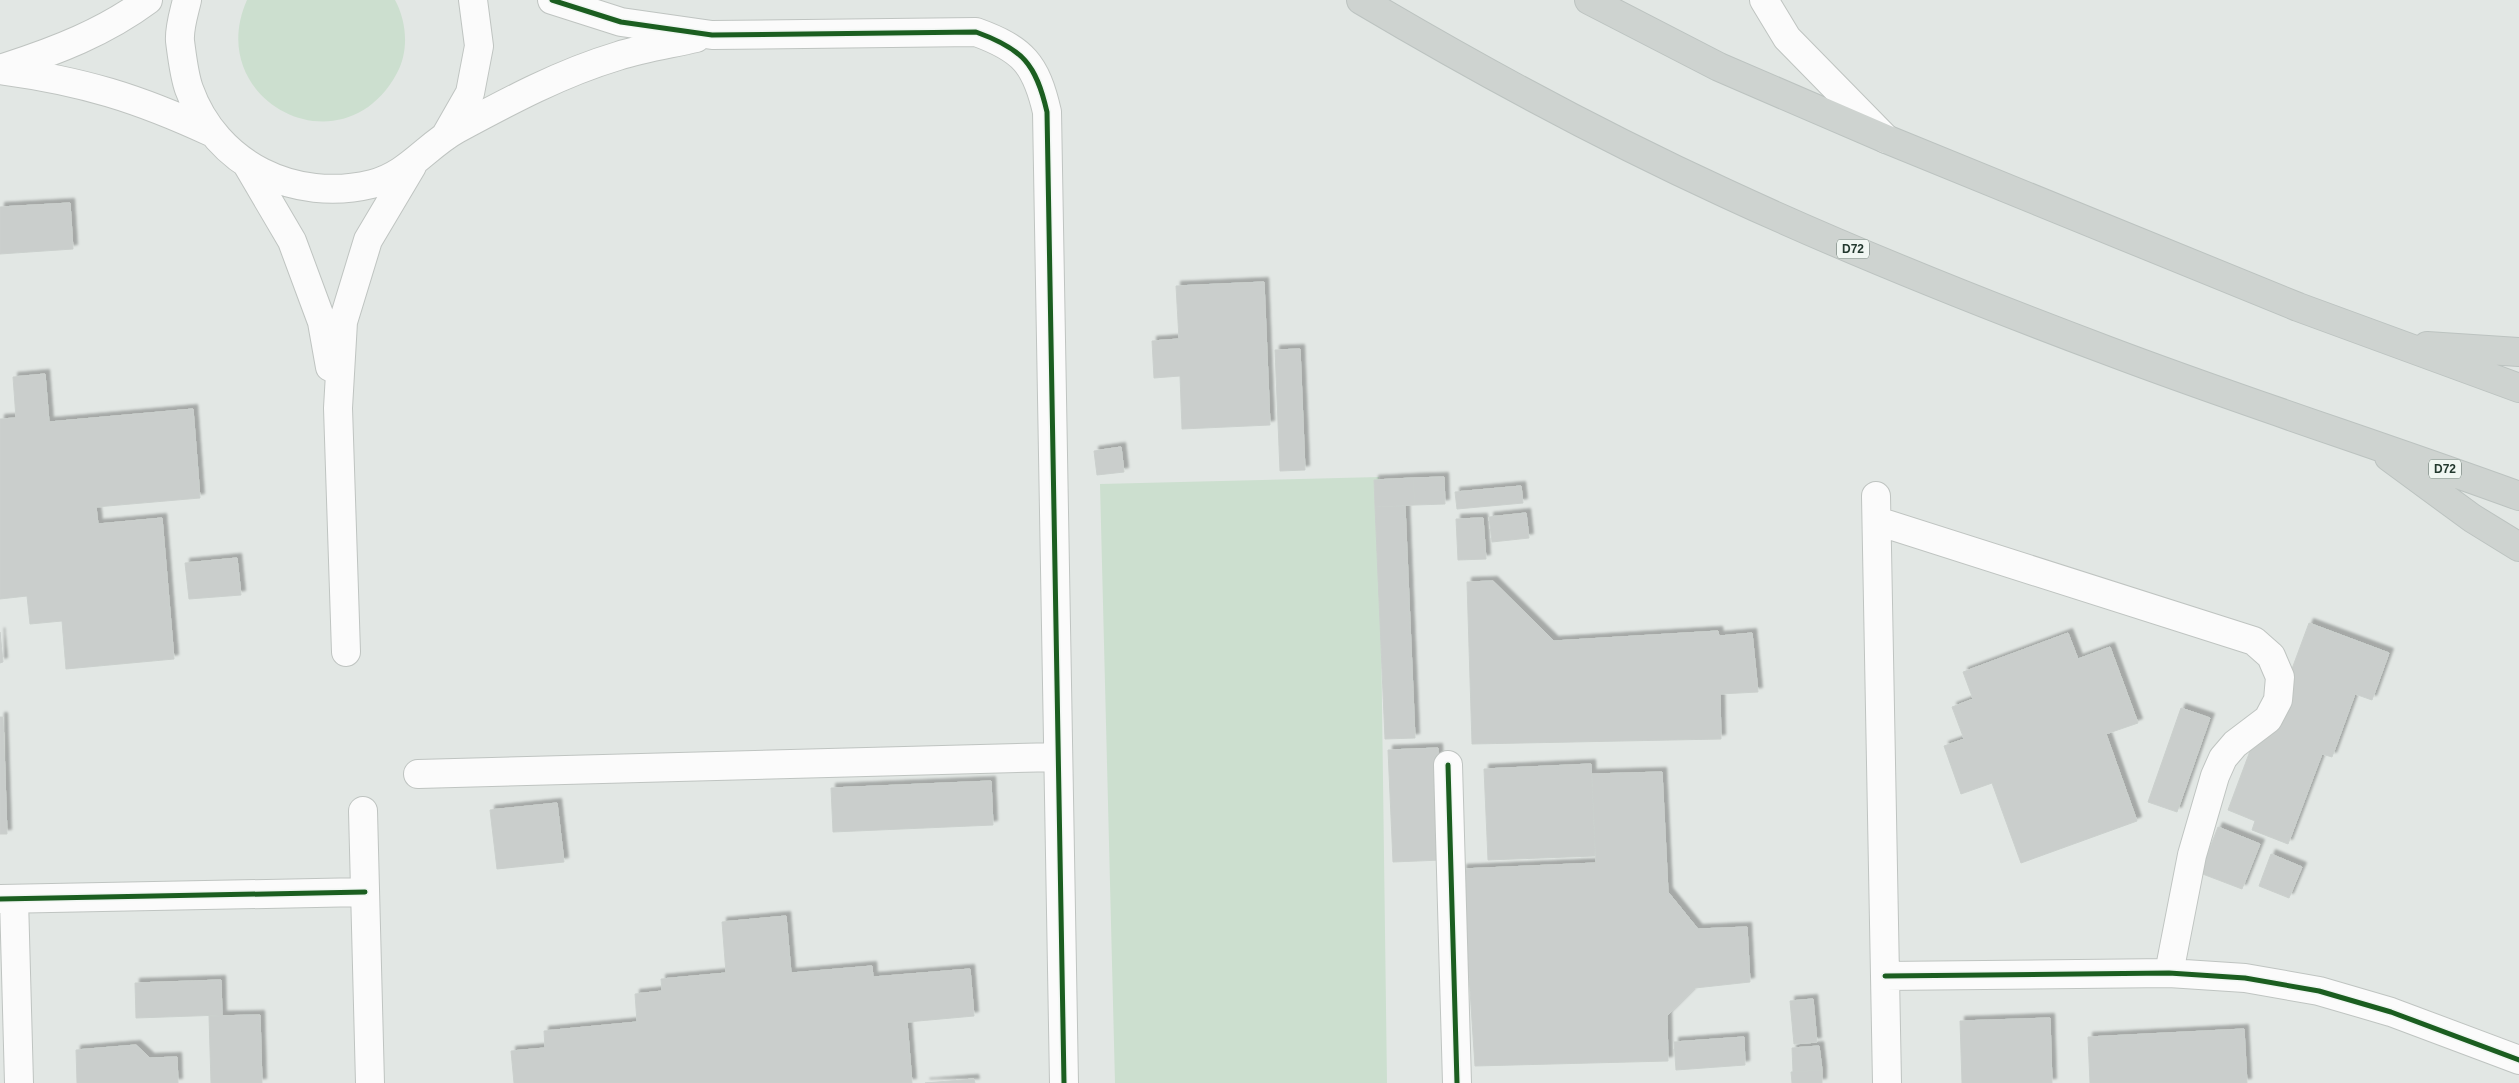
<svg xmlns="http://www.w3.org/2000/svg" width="2519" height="1083" font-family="Arial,sans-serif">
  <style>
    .green { fill: #ccdfcf }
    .building { fill: #cacecc; stroke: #cbd0cd; filter: url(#shadow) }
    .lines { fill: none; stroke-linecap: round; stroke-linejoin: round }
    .minor-casing { stroke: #bfc4c1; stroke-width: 30 }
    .major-casing { stroke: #bcc3c0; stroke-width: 30 }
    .minor { stroke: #fbfbfb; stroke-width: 28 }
    .major { stroke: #ced3d0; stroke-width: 28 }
    .cycleway-casing { stroke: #f0f6f2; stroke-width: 8 }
    .cycleway { stroke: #1b5e20; stroke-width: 5 }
    .labels { text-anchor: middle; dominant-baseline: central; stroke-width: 4; stroke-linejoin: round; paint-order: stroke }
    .shield { fill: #f0f6f2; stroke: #607169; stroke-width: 1 }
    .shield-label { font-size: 12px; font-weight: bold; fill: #22382e }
  </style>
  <defs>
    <filter id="shadow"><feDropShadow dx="4.5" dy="-4.5" stdDeviation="1" flood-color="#0004"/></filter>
  </defs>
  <rect width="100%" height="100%" fill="#e2e7e4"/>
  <path class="green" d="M247,0H395C407,22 409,51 397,73C343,174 202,101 247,0Z
    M1379,477L1387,1083H1115L1100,484Z"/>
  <path class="building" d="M70,203L73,249L0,254V207Z
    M1264,282L1270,425L1182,429L1180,376L1154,378L1152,341L1179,339L1176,286Z
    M1300,349L1305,470L1280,471L1275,350Z
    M45,374L49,422L193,409L200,498L96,507L98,524L162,518L174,659L66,669L62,621L30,624L27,596L0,599V419L16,418L13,377Z
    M1121,447L1124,472L1097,475L1094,451Z
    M1444,477L1445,504L1415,505L1413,478Z
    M1413,478L1415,505L1375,507L1374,480Z
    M1521,486L1523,503L1457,509L1455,492Z
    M1405,506L1415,738L1385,739L1375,507Z
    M1526,513L1529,538L1492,542L1489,517Z
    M1483,518L1486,559L1458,560L1456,519Z
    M237,558L241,595L189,599L185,563Z
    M1493,581L1554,641L1718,631L1719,636L1752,633L1758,692L1720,694L1721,739L1472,744L1467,582Z
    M2309,623L2389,653L2372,700L2355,694L2332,757L2322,754L2288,844L2252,830L2255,821L2228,810L2256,735L2266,739Z
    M0,632L3,662L0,663Z
    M2068,633L2078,659L2110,647L2138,723L2106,734L2137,821L2021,863L1992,783L1961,794L1944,746L1964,739L1952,707L1973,699L1963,672Z
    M2181,708L2210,718L2177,812L2148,802Z
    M0,717H3L7,834H0Z
    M1438,748L1442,860L1393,862L1388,750Z
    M1591,764L1595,856L1488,860L1484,769Z
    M1662,772L1668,892L1698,929L1747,927L1750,982L1695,988L1667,1016L1668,1061L1475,1066L1462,869L1596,863L1592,774Z
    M991,781L993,825L833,832L831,788Z
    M557,803L564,862L497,869L490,810Z
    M2218,827L2260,844L2242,889L2200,873Z
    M2271,854L2302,867L2289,898L2259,886Z
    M786,916L791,973L872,966L873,977L970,969L974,1016L907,1022L912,1083H514L511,1051L545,1048L544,1031L637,1022L635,994L662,991L661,979L726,973L722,922Z
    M221,980L222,1015L136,1018L135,983Z
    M1813,999L1817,1042L1794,1044L1790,1001Z
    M260,1015L262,1083H211L209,1016Z
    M2050,1018L2052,1083H1962L1960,1021Z
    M2244,1029L2247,1083H2090L2088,1037Z
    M1744,1037L1745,1065L1676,1070L1674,1042Z
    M136,1045L150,1058L177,1057L178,1083H77L76,1050Z
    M1819,1046L1822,1070L1793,1072L1792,1048Z
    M1822,1070V1083H1792L1791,1072Z
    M974,1079L975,1083H925Z"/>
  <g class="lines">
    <g class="minor-casing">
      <path id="minor" d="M187,0C184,13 179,28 180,41C182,56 184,75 189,89C216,165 295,203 372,184C408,175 426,146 457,129C509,101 561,73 618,56C643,48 670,44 696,38
        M552,0L621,22L712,35L976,32C1023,49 1036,64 1047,112L1064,1083
        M1764,0L1787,38L1886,139
        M6,67C56,51 105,32 148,0
        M0,70C82,81 138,98 213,133
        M446,135L470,93L479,46L473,0
        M248,166L292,241L322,322L330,367
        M1876,496L1887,1083
        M1877,521L2254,641L2271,656L2280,677L2278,700L2268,719L2235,744L2223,758L2215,776L2192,855L2169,973
        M346,652L338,408L343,322L368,240L412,166
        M1448,765L1457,1083
        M418,774L1058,757
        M363,811L370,1083
        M0,899L365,892
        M14,899L19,1083
        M1885,976L2169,973L2245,978L2319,991L2391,1012L2519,1060"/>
    </g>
    <g class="major-casing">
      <path id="major" d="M1361,0C1479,70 1601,136 1725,193C1850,251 1978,302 2106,350C2243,402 2382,446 2519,496
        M1589,0L1719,67L1886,139L2298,307L2519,388
        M2427,346L2519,352
        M2389,457L2472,518L2519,547"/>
    </g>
    <use href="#minor" class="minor"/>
    <use href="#major" class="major"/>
    <g class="cycleway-casing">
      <path id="cycleway" d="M552,0L621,22L712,35L976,32C1023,49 1036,64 1047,112L1064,1083
        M1448,765L1457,1083
        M0,899L365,892
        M1885,976L2169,973L2245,978L2319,991L2391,1012L2519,1060"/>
    </g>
    <use href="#cycleway" class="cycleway"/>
  </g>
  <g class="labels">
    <g class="shield">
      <rect x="1837" y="239.5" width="32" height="19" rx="4"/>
      <rect x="2429" y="459.5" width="32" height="19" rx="4"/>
    </g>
    <g class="shield-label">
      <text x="1853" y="249">D72</text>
      <text x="2445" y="469">D72</text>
    </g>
  </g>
</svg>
